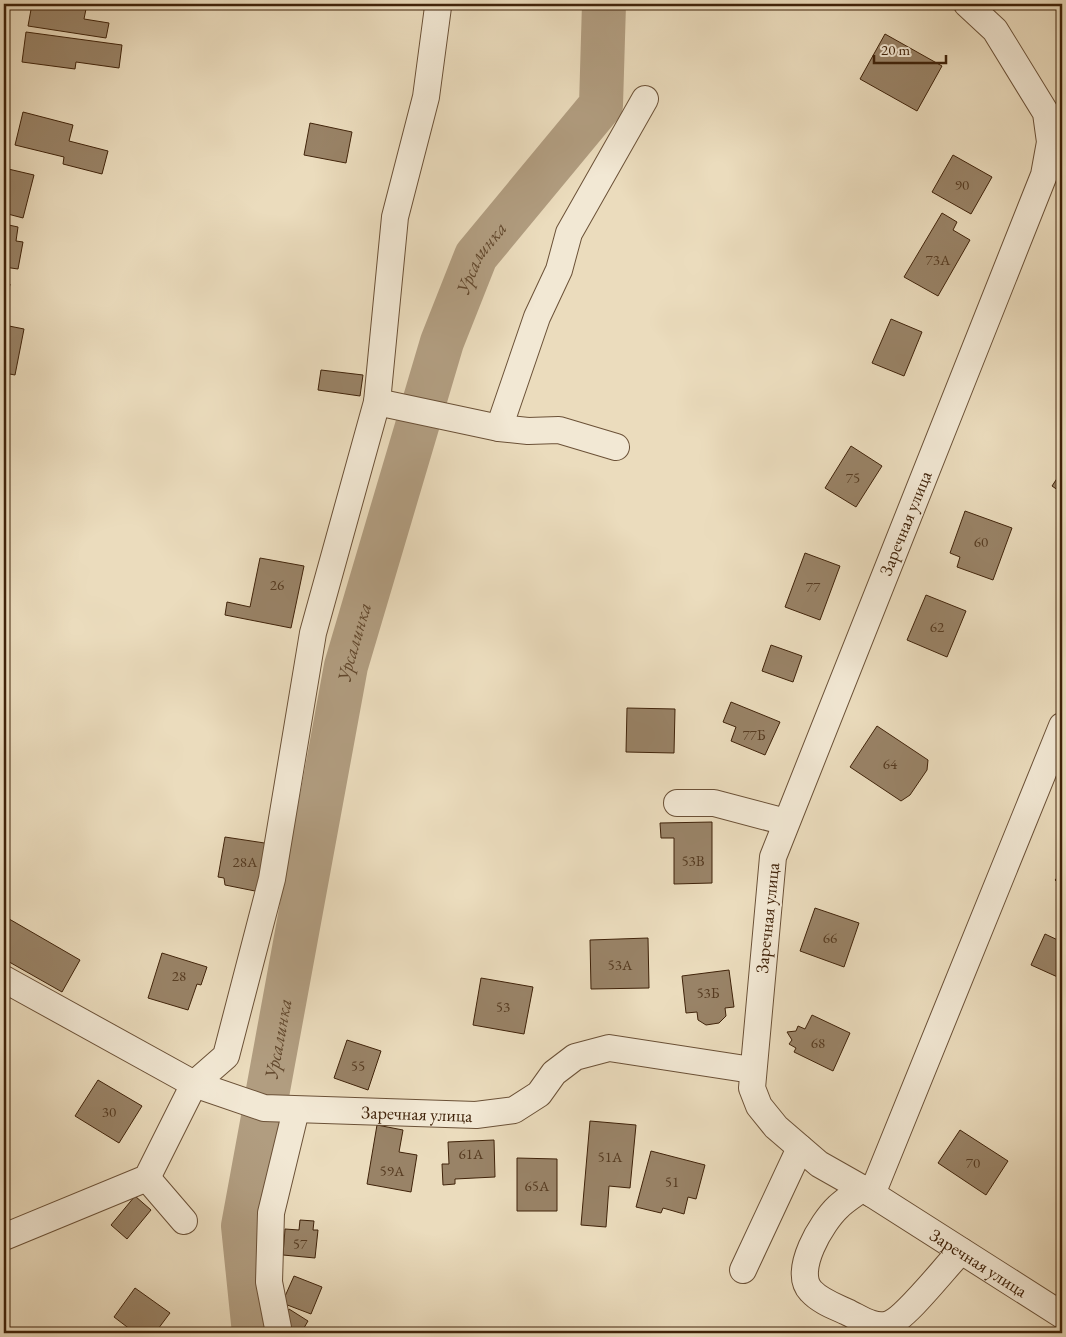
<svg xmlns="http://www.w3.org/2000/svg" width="1066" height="1337" font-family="'EB Garamond',serif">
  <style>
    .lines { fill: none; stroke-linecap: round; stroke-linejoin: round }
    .river { stroke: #b19d80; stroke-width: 44 }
    .building { fill: #998367; stroke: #40230a }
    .minor-casing { stroke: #6b5137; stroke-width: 28 }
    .minor { stroke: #f2e8d4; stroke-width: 26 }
    .labels { text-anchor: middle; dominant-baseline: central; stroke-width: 4; stroke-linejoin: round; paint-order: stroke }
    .number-label { font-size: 15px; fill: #563b21 }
    .street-label { font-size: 18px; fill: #40230a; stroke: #f2e8d4 }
    .water-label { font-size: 19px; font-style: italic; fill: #62482d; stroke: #f2e8d4 }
  </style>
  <rect width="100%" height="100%" fill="#ebdcbd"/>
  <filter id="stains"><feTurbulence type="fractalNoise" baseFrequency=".004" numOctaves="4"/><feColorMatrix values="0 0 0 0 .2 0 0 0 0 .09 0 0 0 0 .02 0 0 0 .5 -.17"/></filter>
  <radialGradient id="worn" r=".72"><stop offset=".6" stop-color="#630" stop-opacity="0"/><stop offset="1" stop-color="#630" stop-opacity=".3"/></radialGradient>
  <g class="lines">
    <path class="river" id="s1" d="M254,1333L243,1226L346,666L442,342L476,256L601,105L604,4"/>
  </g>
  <path class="building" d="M32,4H87L84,19L109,23L106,38L28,26Z
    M26,32L122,45L119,68L76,62L75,69L22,62Z
    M885,34L942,66L917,111L860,79Z
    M23,112L73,125L69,141L108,151L102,174L63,164L64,157L15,145Z
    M310,123L352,132L346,163L304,155Z
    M953,155L992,177L971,214L932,192Z
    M4,168L34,175L23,218L4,213Z
    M942,213L957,222L953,230L970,240L938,296L904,277Z
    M4,224L18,227L16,241L23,242L18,269L4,267Z
    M4,283L10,284L7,300L4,299Z
    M891,319L922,332L904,376L872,363Z
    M4,325L24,329L15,375L4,373Z
    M321,370L363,375L360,396L318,390Z
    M851,446L882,466L856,507L825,488Z
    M1062,471V493L1052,486Z
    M965,511L1012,528L993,580L957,567L960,557L950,553Z
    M805,553L840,566L820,620L785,607Z
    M260,558L304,566L291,628L225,615L227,602L250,607Z
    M926,595L966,611L947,657L907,640Z
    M771,645L802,656L793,682L762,671Z
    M731,702L780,722L765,755L731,741L736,727L723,722Z
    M627,708L675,709L674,753L626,752Z
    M877,726L928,760L927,770L910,795L901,801L850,767Z
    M712,822V883L674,884V838H661L660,823Z
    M225,837L271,844L260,884L255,891L225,885L224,878L218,877Z
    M1062,872V886L1055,880Z
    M815,908L859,923L844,967L800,951Z
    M4,916L80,960L62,992L4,959Z
    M1045,934L1062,942V979L1031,965Z
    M648,938L649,988L591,989L590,940Z
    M162,953L207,967L201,985L197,984L188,1010L148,998Z
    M729,970L734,1007L725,1008L726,1016L719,1023L706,1025L698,1020L697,1012L686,1013L682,976Z
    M481,978L533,987L524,1034L473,1025Z
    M812,1015L850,1033L833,1071L794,1052L796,1048L789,1044L792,1040L787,1032L796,1031L798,1026L805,1029Z
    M347,1040L381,1051L368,1090L334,1078Z
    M98,1080L142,1106L119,1143L75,1116Z
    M590,1121L636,1125L630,1188L609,1186L606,1227L581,1225Z
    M377,1125L403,1130L399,1152L417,1155L411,1192L367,1184Z
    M960,1130L1008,1161L986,1195L938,1163Z
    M494,1140L495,1177L455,1179V1184L443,1185L442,1164H449L448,1142Z
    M651,1151L705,1165L696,1199L688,1197L684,1214L663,1208L661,1213L636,1207Z
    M517,1158L557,1159V1211H517Z
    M135,1196L151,1210L127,1239L111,1225Z
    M300,1220L314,1221L313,1230H318L315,1258L283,1255L285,1229L299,1230Z
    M294,1276L322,1287L311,1314L282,1303Z
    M135,1288L170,1313L155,1333H135L114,1317Z
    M289,1309L308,1321L301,1333L282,1321Z"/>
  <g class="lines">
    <g class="minor-casing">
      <g id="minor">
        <path id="s2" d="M967,4L995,30L1046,113L1050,142L1044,175L773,857L752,1088L759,1106L776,1127L819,1164L872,1194L1062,1315"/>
        <path d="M377,402L499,428L528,431L559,430L616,447"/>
        <path d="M499,428L537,317L559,270L569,233L645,99"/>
        <path d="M677,803H714L786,822"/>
        <path id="s3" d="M4,979L194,1084L264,1108L476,1115L514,1110L539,1094L554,1073L575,1057L609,1048L752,1070"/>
        <path d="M147,1178L184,1221"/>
        <path d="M863,1188C855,1194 845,1200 838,1207C822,1222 792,1271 811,1291C820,1301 834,1306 847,1312C860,1318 874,1329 889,1324C906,1318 946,1266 961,1251"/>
        <path d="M872,1194L1062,726"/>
        <path d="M4,1237L147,1178L194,1084L226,1056L272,879L313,633L377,402L395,217L426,97L438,7"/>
        <path d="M743,1270L800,1148"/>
        <path d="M279,1333L269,1282L271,1213L296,1110"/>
      </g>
    </g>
    <use href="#minor" class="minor"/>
  </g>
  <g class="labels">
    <g class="number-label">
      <text x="962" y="184">90</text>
      <text x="938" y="259">73А</text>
      <text x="853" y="477">75</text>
      <text x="981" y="541">60</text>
      <text x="277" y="584">26</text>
      <text x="813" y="586">77</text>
      <text x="937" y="626">62</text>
      <text x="754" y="734">77Б</text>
      <text x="890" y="763">64</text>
      <text x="693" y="860">53В</text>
      <text x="245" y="861">28А</text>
      <text x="830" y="937">66</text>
      <text x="620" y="964">53А</text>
      <text x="179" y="975">28</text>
      <text x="708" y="992">53Б</text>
      <text x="503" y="1006">53</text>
      <text x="818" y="1042">68</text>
      <text x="358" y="1065">55</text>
      <text x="109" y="1111">30</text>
      <text x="471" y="1153">61А</text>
      <text x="610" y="1156">51А</text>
      <text x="973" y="1162">70</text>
      <text x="392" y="1170">59А</text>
      <text x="672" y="1181">51</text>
      <text x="537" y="1185">65А</text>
      <text x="300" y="1243">57</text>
    </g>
    <g class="street-label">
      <text transform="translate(905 523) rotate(-68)">Заречная улица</text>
      <text transform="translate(767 918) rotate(-84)">Заречная улица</text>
      <text stroke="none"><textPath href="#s3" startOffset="444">Заречная улица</textPath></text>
      <text stroke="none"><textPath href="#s2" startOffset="1455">Заречная улица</textPath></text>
    </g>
    <g class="water-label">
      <text stroke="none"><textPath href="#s1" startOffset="1108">Урсалинка</textPath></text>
      <text stroke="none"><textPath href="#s1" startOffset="702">Урсалинка</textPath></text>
      <text stroke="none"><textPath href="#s1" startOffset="298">Урсалинка</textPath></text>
    </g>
  </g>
  <rect width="1066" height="1337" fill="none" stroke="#ebdcbd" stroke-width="20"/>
  <rect x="5" y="5" width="1056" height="1327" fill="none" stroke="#40230a" stroke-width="2.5"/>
  <rect x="10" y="10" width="1046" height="1317" fill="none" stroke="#40230a"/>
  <path d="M874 55v8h72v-8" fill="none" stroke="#40230a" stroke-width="2.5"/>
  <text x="881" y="55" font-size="15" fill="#40230a" stroke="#f2e8d4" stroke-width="4" paint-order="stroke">20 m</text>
  <rect width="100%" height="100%" filter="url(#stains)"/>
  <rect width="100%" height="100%" fill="url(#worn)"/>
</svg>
